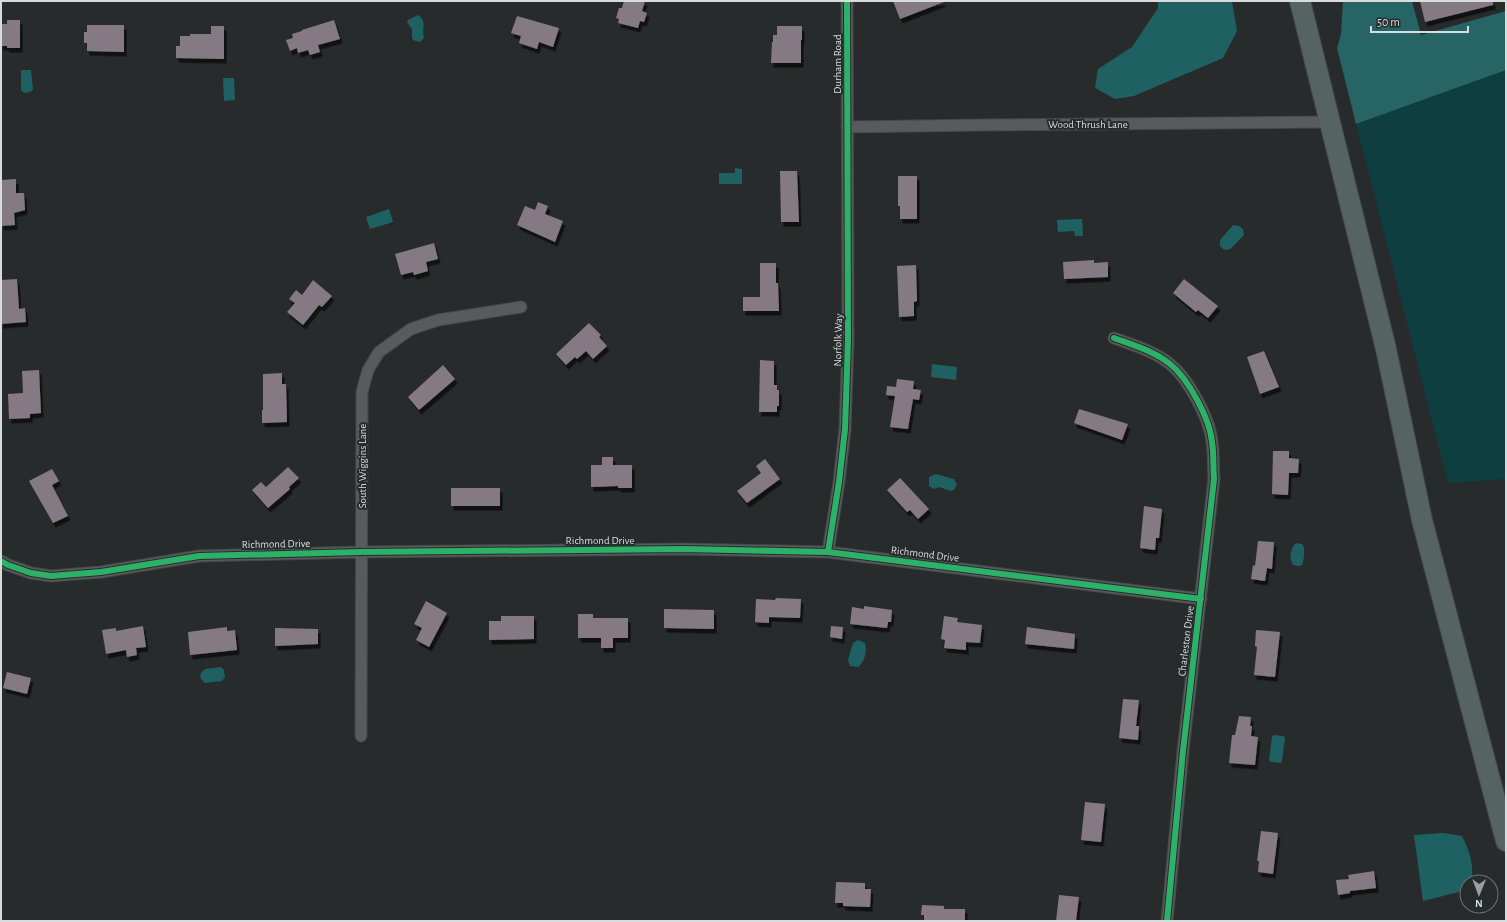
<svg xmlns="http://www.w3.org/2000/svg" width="1507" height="922" font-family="'Alegreya Sans',sans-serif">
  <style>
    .green { fill: #0e3e3f }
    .forest { fill: #276465 }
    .water { fill: #1f6162 }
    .building { fill: #857984; filter: url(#shadow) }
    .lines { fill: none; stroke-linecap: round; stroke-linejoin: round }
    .street-casing { stroke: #454747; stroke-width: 13 }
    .highway-casing { stroke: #454747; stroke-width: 22 }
    .street { stroke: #575b5b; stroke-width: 11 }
    .highway { stroke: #556363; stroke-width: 20 }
    .cycleway-casing { stroke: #262c2c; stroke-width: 8 }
    .cycleway { stroke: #2db169; stroke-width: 6 }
    .labels { text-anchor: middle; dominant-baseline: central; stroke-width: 4; stroke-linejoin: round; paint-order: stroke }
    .street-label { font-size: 11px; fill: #d8dcdc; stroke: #262c2c }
  </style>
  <defs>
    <filter id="shadow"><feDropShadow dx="2.5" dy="4.5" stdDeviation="0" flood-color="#0009"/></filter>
  </defs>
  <rect width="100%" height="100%" fill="#272b2b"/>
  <path class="green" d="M1506,70V479L1448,483L1356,124Z"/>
  <path class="forest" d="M1343,1H1412L1421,35L1506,11V70L1356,124L1337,48L1341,34Z"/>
  <path class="water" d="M1158,1H1232L1237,31L1223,58L1134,96L1115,99L1095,88L1098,69L1132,47L1158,8Z
    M418,15C428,22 421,28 424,38L420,42L413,40L412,37V29L407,22L408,20Z
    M21,70H31L33,90L30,92L24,93L21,90Z
    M223,78H234L235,100L224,101Z
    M735,168L742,169V184H719V173H735Z
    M389,209L393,222L370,229L366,217Z
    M1082,219L1083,236H1075L1074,231L1058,232L1057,220Z
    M1233,225L1239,226L1243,229L1244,235L1230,249L1224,250L1220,246V240Z
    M932,364L957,367L956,380L931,377Z
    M936,474L954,479L957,485L954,490L951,491L939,487L934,489L929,486V477Z
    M1296,543L1302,544C1306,548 1304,559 1302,565L1299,566L1293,565C1289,559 1290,548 1296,543Z
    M858,640L865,643C867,651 865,662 858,667L850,666L848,660L853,643Z
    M221,667L224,670L225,677L222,681L205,683L201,679L200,674L205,669Z
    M1274,735L1284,736L1285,738L1282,761L1281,763L1271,762L1269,760L1272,737Z
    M1443,833L1462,836C1469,850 1475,866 1471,882H1467V890L1423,901L1414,835Z"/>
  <path class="building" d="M624,1H645L642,11L647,13L644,22L640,21L638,28L618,23L619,19L616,18L619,8H622Z
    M893,1H944V2L900,19Z
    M1420,1H1493V5L1425,22Z
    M517,16L559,28L553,47L539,42L537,49L519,43L521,36L511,33Z
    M7,20H20V48H7V46H1V24H7Z
    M334,20L340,39L318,45L320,52L310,55L308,50L298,53L297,48L290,51L286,40L293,38L292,34L302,31V30Z
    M87,25H124V52L87,51V43H84V32H87Z
    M211,26H224V59L176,58V46H180V36H190V34H211Z
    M777,26H802V40H801V63H771L772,42H773V35H777Z
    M780,171H797L799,222H781Z
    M898,176H917V219H900V206H898Z
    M16,179V193H24L25,210L14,213L15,225L1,226V180Z
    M538,202L548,206L545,214L563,221L555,242L517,225L525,206L535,210Z
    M434,243L438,259L426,262L428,271L414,275L413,272L401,275L395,254Z
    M1094,260V263L1108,262V277L1064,279L1063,262Z
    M760,263H776V283H778L779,311H743V297H760Z
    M916,265L917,301L914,302V316L899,317L897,266Z
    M17,279L19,309L25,308L26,322L1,324V280Z
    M1184,279L1218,306L1208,318L1198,310L1196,312L1173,293Z
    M313,280L332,296L322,307L319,305L303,325L287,312L295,303L289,299L296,290L302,295Z
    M589,323L601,335L599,337L607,346L593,359L586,351L577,359L575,357L566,365L556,354Z
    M1264,351L1279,387L1260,394L1247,357Z
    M760,360L774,361V385H777V390H779V406H777V412H759Z
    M443,365L455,379L419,410L408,397Z
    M39,370L41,413L30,414V418L9,419L8,394L23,393L22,371Z
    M282,373V384H286L287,422L262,423V410H263V374Z
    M897,379L914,381L913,389L921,390L919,400L913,399L908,429L890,427L895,396L886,395L887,386L896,387Z
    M1079,409L1128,424L1122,440L1074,423Z
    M1273,451H1289V458L1299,459L1298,473H1289L1288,495L1272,494Z
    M602,457H613V465H632V488H618V486L591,487V465H602Z
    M765,459L780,479L747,503L737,491L761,473L756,466Z
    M288,467L299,478L289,487L290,489L268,508L252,490L261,482L266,487Z
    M52,469L59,481L52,485L68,516L53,523L29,481Z
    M900,478L929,509L918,519L910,510L907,512L887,490Z
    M451,488H500V506H451Z
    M1144,506L1162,509L1159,538H1156L1155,550L1140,548Z
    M1258,541L1274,542L1272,569L1267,568L1265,581L1251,579L1253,565L1255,566Z
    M776,598L801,599L800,618L769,617V623L755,622L756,599L775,600Z
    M426,601L447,613L429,647L416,640L422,628L414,624Z
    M864,606L892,610L891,622H888L887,628L850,624L852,607L864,609Z
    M664,609L714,610V629L664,628Z
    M578,614H593V618H628V638H613V648H601V638H578Z
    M501,616H534V639L489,640V621H501Z
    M944,616L958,618L957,622L982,625L980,643L966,642V650L944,648L945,640L941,639Z
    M143,626L146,647L136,648L137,655L127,657L126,650L106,654L102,630L116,628V631Z
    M831,626L843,627L842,639L830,637Z
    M227,627V631L235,630L237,650L190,655L188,632Z
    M1027,627L1075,634L1074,649L1025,644Z
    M275,628L318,629V644L275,646Z
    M1256,630L1280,632L1275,677L1254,675L1257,647L1255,646Z
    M7,672L31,678L27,694L3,688Z
    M1123,699L1139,700L1136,726H1139L1138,740L1119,738Z
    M1239,716L1251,717L1250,726H1252L1251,736L1258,737L1255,765L1229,763L1232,735H1235Z
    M1085,802L1105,804L1101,842L1081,840Z
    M1261,831L1278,833L1273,874L1258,872L1259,861H1257Z
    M1374,871L1376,888L1350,891V893L1338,895L1336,880L1349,879L1348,875Z
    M836,882L865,883V889H871L870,907L843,906V903H835Z
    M1059,895L1079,897L1076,921H1056Z
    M922,905L944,906V909H965V921H924V915H921Z"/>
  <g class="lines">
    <g class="street-casing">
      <path id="street" d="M847,127L983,125L1329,122
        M1114,338C1133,345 1154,351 1170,364C1188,378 1210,419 1212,442C1214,454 1213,466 1214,479L1183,751L1167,921
        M828,552L839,482L845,429L848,340L847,1
        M1,561L8,565L31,573L51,576L101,572L199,556L361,552L684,549L828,552L1201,599
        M361,736L362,392L368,370L379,352L411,329L438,320L521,307"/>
    </g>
    <g class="highway-casing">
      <path id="highway" d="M1300,1L1386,349L1422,520L1506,841"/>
    </g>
    <use href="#street" class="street"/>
    <use href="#highway" class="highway"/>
    <g class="cycleway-casing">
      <path id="cycleway" d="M1114,338C1133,345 1154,351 1170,364C1188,378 1210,419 1212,442C1214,454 1213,466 1214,479L1183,751L1167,921
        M828,552L839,482L845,429L848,340L847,1
        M1,561L8,565L31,573L51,576L101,572L199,556L361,552L684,549L828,552L1201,599"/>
    </g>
    <use href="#cycleway" class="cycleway"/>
  </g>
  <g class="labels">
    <g class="street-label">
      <text transform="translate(837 64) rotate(-90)">Durham Road</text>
      <text x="1088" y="124">Wood Thrush Lane</text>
      <text transform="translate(838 340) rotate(-89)">Norfolk Way</text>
      <text transform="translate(362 466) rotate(-90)">South Wiggins Lane</text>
      <text x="600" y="540">Richmond Drive</text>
      <text transform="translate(276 544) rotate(-1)">Richmond Drive</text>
      <text transform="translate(925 554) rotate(7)">Richmond Drive</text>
      <text transform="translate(1186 641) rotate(-83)">Charleston Drive</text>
    </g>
  </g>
  <rect width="1507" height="922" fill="none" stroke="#d8dcdc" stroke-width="4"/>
  <g transform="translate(1479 894) rotate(181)"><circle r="19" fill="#262c2c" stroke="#6d7272"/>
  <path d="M0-3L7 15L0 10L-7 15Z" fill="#9a9e9e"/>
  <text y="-6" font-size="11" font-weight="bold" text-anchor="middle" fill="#d8dcdc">N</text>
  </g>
  <path d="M1371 26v6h97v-6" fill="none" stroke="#d8dcdc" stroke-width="2"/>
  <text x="1377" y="26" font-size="12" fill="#d8dcdc" stroke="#262c2c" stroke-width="3" paint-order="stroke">50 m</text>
</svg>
